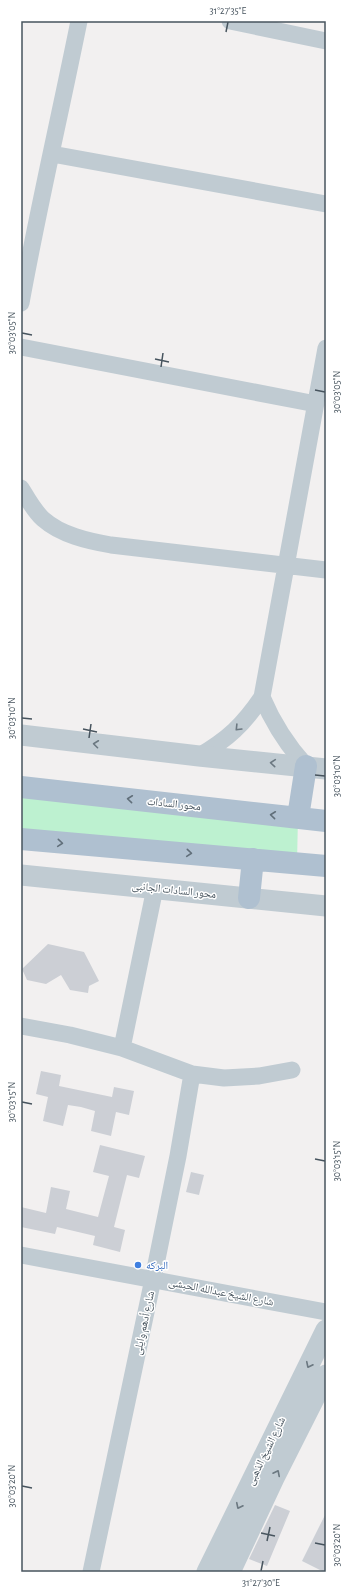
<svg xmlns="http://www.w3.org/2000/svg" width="347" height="1593" font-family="'Alegreya Sans','Noto Naskh Arabic',sans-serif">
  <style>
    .green { fill: #bdf1d0 }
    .building { fill: #cccfd5 }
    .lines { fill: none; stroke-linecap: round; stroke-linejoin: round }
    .minor { stroke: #c0cbd2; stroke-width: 17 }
    .tertiary { stroke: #c0cbd2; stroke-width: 21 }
    .primary { stroke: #afc0d0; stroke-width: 22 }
    .oneway { stroke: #6b7881 }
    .oneway2 { stroke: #616f7a }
    .ticks { fill: none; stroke: #47545e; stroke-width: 1.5 }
    .shop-dot { fill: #3f7fe0; stroke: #fff; stroke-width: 1.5 }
    .labels { text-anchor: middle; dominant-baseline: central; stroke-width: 3; stroke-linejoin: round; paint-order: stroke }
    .street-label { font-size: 11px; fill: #47545e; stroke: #fff }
    .shop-label { font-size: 11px; fill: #366cbe; stroke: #fff; text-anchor: start }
    .neatline { fill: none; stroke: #47545e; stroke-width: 1.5 }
    .ticks-label { font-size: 10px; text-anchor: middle; fill: #47545e }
  </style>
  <rect width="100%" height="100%" fill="#f2f0f0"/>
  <path class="green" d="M21,787L298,817L297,863L21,839Z"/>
  <path class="building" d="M48,944L84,952L99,981L89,986L88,993L70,990L61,975L46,984L27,980L22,969Z
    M41,1071L61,1075L59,1086L112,1097L114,1087L134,1091L129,1115L116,1112L111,1136L91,1131L95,1111L81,1107L68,1105L63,1126L43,1121L48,1097L36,1094Z
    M100,1145L145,1156L139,1178L127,1175L114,1227L125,1230L120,1252L93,1245L95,1236L57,1227L55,1234L21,1227V1207L46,1213L51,1187L70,1191L66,1209L98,1217L109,1176L93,1172Z
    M191,1172L204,1175L199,1195L186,1192Z
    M275,1505L290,1511L267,1566L249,1559Z
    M326,1513V1572H324L302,1561Z"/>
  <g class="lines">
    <path class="minor" d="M230,21L326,41
      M52,154L326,204
      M21,303C38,209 60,115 79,21
      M21,347L316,404
      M21,488C27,498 34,511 43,519C61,535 88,541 111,545L326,570
      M262,697C273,723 287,745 306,766
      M199,756C228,739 243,725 262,697L326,348
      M21,1026L70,1035L122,1048L192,1074L224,1078L259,1076L292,1070
      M122,1048L155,888
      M21,1255L326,1312
      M91,1572L153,1279L178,1156L192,1074"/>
    <path class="tertiary" d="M21,735L199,756L326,769
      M21,875L326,906
      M207,1572L326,1330
      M230,1572L274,1478L326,1375"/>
    <path class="primary" d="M21,787L326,821
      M298,817L306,766
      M21,839L326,866
      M249,898L253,859"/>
  </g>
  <defs><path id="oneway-chevron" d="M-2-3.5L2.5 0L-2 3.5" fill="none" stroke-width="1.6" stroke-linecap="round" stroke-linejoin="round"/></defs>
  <g class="oneway">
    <use href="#oneway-chevron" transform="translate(238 728) rotate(134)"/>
    <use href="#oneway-chevron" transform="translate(96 744) rotate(-173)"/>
    <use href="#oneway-chevron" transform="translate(273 763) rotate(-175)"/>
    <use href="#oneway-chevron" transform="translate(309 1365) rotate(116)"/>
    <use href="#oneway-chevron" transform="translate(277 1473) rotate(-63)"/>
    <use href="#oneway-chevron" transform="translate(239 1506) rotate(116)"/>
  </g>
  <g class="oneway2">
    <use href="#oneway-chevron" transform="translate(130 799) rotate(-174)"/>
    <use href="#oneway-chevron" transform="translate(273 815) rotate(-174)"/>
    <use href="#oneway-chevron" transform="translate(60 843) rotate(5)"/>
    <use href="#oneway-chevron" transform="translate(189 853) rotate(5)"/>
  </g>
  <path class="ticks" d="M226,32L228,22M22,333L32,335M155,359L169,362M161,367L163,353M315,390L325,392M22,718L32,719M83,729L97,732M89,738L91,724M315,775L325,776M22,1102L32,1104M315,1159L325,1161M22,1486L32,1488M261,1533L275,1536M267,1541L270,1527M315,1543L325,1545M261,1571L263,1561"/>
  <circle class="shop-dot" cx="138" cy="1265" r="4"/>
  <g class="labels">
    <g class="street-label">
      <text transform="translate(174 804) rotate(6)">محور السادات</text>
      <text transform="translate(174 890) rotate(6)">محور السادات الجانبى</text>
      <text transform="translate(221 1292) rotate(11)">شارع الشيخ عبدالله الحبشى</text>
      <text transform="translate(144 1323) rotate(-78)">شارع أدهم وايلى</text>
      <text transform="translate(266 1451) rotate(-64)">شارع الشيخ الذهبى</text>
    </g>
    <g class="shop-label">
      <text x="146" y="1265">البركه</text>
    </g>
  </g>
  <rect width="347" height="1593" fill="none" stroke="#ffffff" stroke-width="44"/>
  <rect x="22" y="22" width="303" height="1549" class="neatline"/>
  <g class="ticks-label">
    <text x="228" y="14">31°27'35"E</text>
    <text transform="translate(11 333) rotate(-90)" y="4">30°03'05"N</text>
    <text transform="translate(336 392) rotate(-90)" y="4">30°03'05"N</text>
    <text transform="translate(11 718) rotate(-90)" y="4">30°03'10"N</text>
    <text transform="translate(336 776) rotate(-90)" y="4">30°03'10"N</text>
    <text transform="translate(11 1102) rotate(-90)" y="4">30°03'15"N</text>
    <text transform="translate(336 1161) rotate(-90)" y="4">30°03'15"N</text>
    <text transform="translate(11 1486) rotate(-90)" y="4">30°03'20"N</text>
    <text transform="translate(336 1545) rotate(-90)" y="4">30°03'20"N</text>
    <text x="261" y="1586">31°27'30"E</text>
  </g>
</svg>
